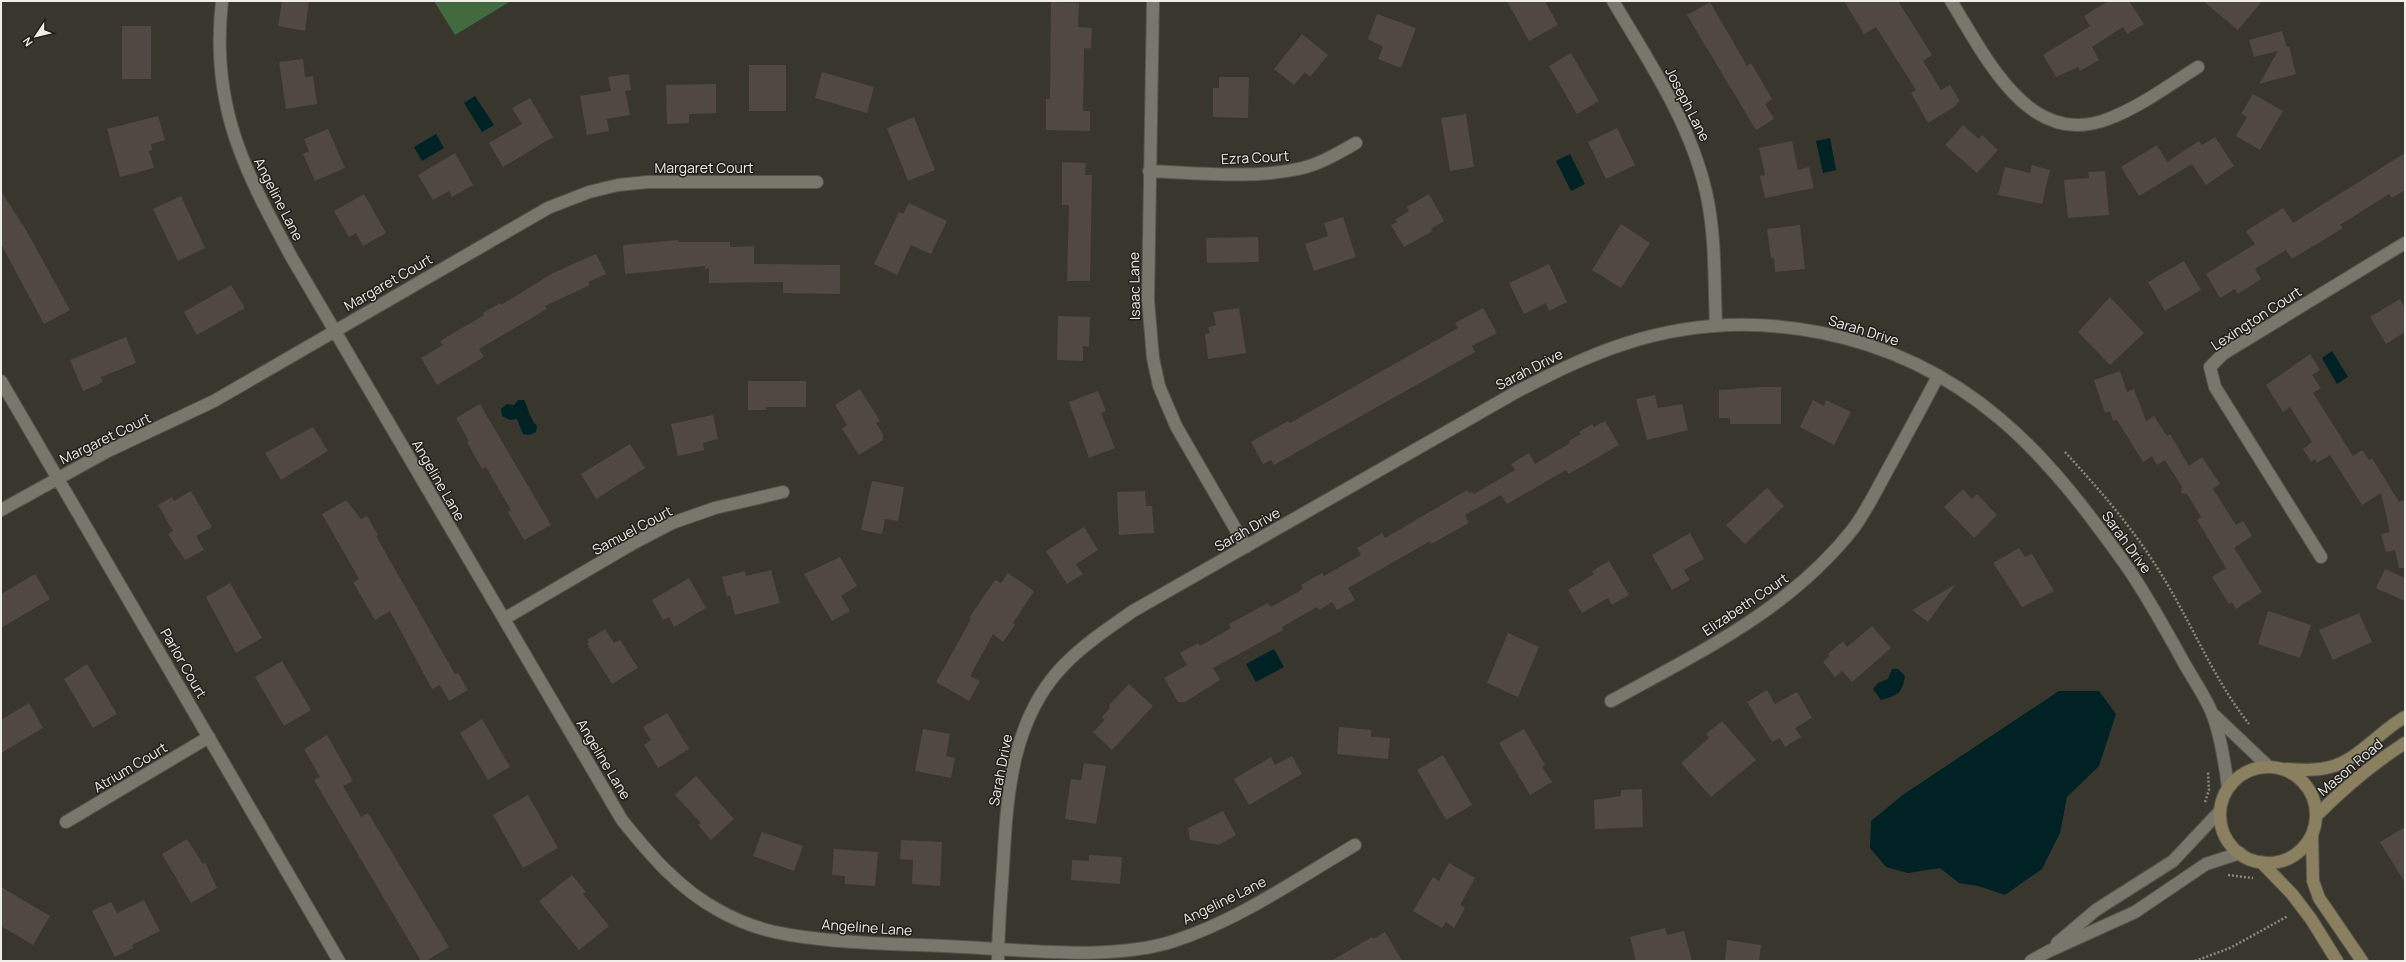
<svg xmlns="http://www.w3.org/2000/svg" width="2406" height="962" font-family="Manrope,sans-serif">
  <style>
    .green { fill: #416b3f }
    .water { fill: #012224 }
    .building { fill: #514844 }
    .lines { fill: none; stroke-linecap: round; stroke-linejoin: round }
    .minor-casing { stroke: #56544d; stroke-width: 14 }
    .tertiary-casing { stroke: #56544d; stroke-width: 14 }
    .secondary-casing { stroke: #56544d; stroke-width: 14 }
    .path { stroke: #8a8780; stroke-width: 2.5; stroke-dasharray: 2 2; stroke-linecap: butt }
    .minor { stroke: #79766c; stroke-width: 12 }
    .tertiary { stroke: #79766c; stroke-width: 12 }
    .secondary { stroke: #8a8060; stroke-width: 12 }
    .labels { text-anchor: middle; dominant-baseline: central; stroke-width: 3; stroke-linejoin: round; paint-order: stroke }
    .street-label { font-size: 14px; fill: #efede8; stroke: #1f1e1a }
  </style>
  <rect width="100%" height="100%" fill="#39362e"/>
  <path class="green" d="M434,1H511L455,35Z"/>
  <path class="water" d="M475,96L494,125L482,132L464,103Z
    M436,134L444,148L422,161L414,147Z
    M1830,138L1836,170L1823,173L1816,141Z
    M1570,154L1585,184L1571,191L1556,161Z
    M2332,351L2348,377L2337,384L2322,358Z
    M518,400H524C529,409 529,418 537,426L536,432L529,435L523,434L517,419L510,420L502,416L501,409L507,404L514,405Z
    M1274,649L1284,667L1256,682L1246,664Z
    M1892,669H1898L1905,676C1902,694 1898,695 1881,700L1873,689L1878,683L1888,679Z
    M2059,691H2099L2116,714L2099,766L2067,797L2060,833L2042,869L2005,895L1978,886L1959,883L1940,868L1908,873L1886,867L1870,848L1871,821L1904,794Z"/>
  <path class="building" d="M282,1H309L305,31L278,26Z
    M1507,1H1545L1558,25L1529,41Z
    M1844,1H1898L1932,55L1923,61L1941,90L1950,85L1960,101L1956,104L1957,105L1928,123L1911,93L1916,90L1876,27L1864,34Z
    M2108,1H2129L2144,24L2127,34L2123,27L2092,47L2099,60L2080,71L2078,67L2056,77L2043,55L2090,26L2084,16Z
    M2203,1H2262L2238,30Z
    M1051,2L1079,3L1078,27L1092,28L1091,49L1084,48L1083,111H1090V131L1046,130V99H1050Z
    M1710,2L1747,66L1751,63L1772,99L1765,104L1774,119L1756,130L1687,15Z
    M1377,14L1416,28L1401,68L1378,59L1383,47L1368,39Z
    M122,26H151V79H122Z
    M2282,31L2287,47H2289L2296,74L2259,84L2278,51L2254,57L2249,40Z
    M1302,34L1328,55L1310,77L1305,72L1294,85L1274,69Z
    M1571,53L1599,101L1577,114L1549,66Z
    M303,59L305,77L313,76L317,104L286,109L279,62Z
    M749,65H786V111H749Z
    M822,72L874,87L867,113L815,98Z
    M629,74L631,90L625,91L630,115L607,119L609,131L587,135L580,96L611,91L608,77Z
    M1219,77H1249L1248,118L1213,117V88H1219Z
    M716,84V113L689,114V123L667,124L666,85Z
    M2253,94L2283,111L2260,150L2236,136L2247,117L2241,114Z
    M530,98L553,137L503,167L489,143L522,124L512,108Z
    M1466,114L1474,167L1450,171L1441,118Z
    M158,116L165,140L151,144L152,150L149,151L154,168L120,177L107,129Z
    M914,117L935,170L908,181L887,128Z
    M1963,125L1979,139L1982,135L1998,150L1977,173L1945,145Z
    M1617,128L1635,165L1606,179L1588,142Z
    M328,129L345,168L315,181L303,154L309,151L304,139Z
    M2215,137L2234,166L2206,185L2192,164L2139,196L2121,167L2157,145L2167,162L2199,141L2202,145Z
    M1792,141L1798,170L1809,167L1814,188L1765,198L1760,176L1765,175L1759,148Z
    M455,153L473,185L452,197L449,191L433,200L418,175Z
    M2405,153V190L2392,198L2389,194L2340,225L2343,228L2292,259L2286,250L2255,269L2261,279L2238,294L2235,289L2220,298L2206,274L2255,244L2246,231L2283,208L2293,223Z
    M1062,162L1086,163L1085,175H1092L1090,281H1067L1069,205H1062Z
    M2032,165L2050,170L2042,204L1998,195L2005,167L2030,173Z
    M2105,171L2109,215L2068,218L2064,180L2089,178L2088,172Z
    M1,191L26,230L70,310L44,324L1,244Z
    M364,194L386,233L363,246L356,233L349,237L334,211Z
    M1429,194L1444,221L1431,229L1433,231L1404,247L1391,225L1397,222L1396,219L1409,211L1407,207Z
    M181,196L205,248L178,261L153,209Z
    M909,203L947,221L931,254L911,245L897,275L874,264L899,212L903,214Z
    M1343,217L1356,257L1314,271L1305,244L1328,236L1324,223Z
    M1621,224L1650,243L1621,288L1592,270Z
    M1800,225L1805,269L1775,272L1774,258H1771L1767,229Z
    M1258,237L1259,262L1207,263L1206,238Z
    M678,240V242H730V247L754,246V264L840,265V294L783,293V282L709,283V268L705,269V266L625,274L623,245Z
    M596,254L606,274L588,282L590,285L545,306L547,309L479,349L484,357L437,385L421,358L443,345L440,341L484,315L483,313L500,303L501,305L553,273Z
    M2184,261L2201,290L2165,311L2148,282Z
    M1549,264L1567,302L1549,311L1546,303L1524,314L1509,283Z
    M231,285L245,308L197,335L184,312Z
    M2110,297L2144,333L2110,365L2078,332Z
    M2400,299L2405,309V332L2386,344L2370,317Z
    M1239,308L1246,353L1208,359L1205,334L1210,333L1208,327L1216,325L1213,312Z
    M1483,308L1497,333L1472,346L1475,352L1274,465L1271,460L1263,464L1251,442L1288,421L1290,423L1458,328L1455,323Z
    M1058,316L1090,317L1089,347L1083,346V361L1057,360Z
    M126,337L136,363L101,377L103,382L83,391L70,360Z
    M2310,354L2320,370L2312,375L2321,388L2313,393L2353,456L2362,450L2369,460L2372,458L2399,502L2405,500V568H2399L2395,550L2386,552L2381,534L2390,532L2381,493L2362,505L2330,455L2317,463L2315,459L2311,462L2303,449L2312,442L2290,407L2283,412L2266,385Z
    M2120,371L2127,392L2134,389L2146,421L2154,416L2167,436L2170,434L2189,466L2202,457L2220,484L2213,489L2236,525L2243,521L2252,536L2234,548L2262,592L2236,609L2232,602L2229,604L2212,577L2226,568L2197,520L2201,517L2187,494L2181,493L2182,487L2165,460L2157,465L2152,456L2143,462L2117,420L2113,421L2110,411L2105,413L2094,380Z
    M748,381H806V407H766V410H748Z
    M1760,387H1781V424H1730V418H1719V390Z
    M860,389L880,421L876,423L883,434V440L859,455L842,429L847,425L835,405Z
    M1098,391L1106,411L1101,413L1115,448L1089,458L1069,402Z
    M1655,395L1658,408L1682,404L1688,430L1647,440L1636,399Z
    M1813,400L1824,406L1826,400L1851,412L1834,445L1800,427Z
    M480,404L551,525L524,540L508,512L511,510L486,467L482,469L467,442L469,441L456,418Z
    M713,415L718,439L703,443L704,450L678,456L671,424Z
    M1605,421L1619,445L1569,474L1566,470L1507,504L1501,495L1465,515L1469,523L1431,544L1430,541L1348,588L1355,600L1337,610L1332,602L1319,610L1317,607L1282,627L1283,630L1213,668L1220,680L1185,702H1178L1164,678L1187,665L1180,653L1198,643L1200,646L1231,628L1229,624L1268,603L1271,607L1303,589L1301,585L1322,573L1324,576L1361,555L1357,548L1382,533L1385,538L1467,490L1469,493L1472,492L1474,494L1515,470L1511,464L1529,453L1535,464L1570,443L1569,441L1581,434L1579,432L1592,424L1594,427Z
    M313,427L328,451L281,480L265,453Z
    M630,444L645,468L596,499L581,474Z
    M872,481L904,487L898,521L885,519L882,534L861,530Z
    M1767,488L1784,506L1745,544L1726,525Z
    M1963,489L1972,499L1977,494L1997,515L1974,538L1944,507Z
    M191,491L212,527L196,536L204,550L185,560L168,534L173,531L158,505L172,497L174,501Z
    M1145,491L1146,506H1152L1154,533L1119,535L1117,492Z
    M346,500L361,519L367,516L378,535L376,536L429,629L455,674L458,673L468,690L449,701L440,685L432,689L390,611L375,620L353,582L359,579L322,514Z
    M1084,527L1098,550L1076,564L1083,574L1067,584L1046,551Z
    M1690,533L1704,559L1684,570L1690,580L1672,590L1652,555Z
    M2019,548L2025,557L2032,554L2054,591L2022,607L1993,563Z
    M840,557L857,586L841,596L850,611L832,621L804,574Z
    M1609,561L1629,595L1612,605L1608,598L1582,613L1568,590L1594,574L1592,571Z
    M2385,569L2405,578V601L2376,588Z
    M771,570L780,603L735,615L730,595L727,597L722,577L745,571L746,576Z
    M1008,573L1034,591L1013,623L1015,625L1003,642L993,634L970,676L980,681L969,701L936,682L971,619L969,618L995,580L1001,583Z
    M35,574L50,599L1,628V594Z
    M689,578L706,608L674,627L669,617L663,620L652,600Z
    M230,583L262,638L236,653L206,597Z
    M1956,584L1928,622L1912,610Z
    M2268,611L2311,625L2300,658L2258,644Z
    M2359,613L2372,642L2333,660L2319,630Z
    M1872,626L1891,648L1852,682L1842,671L1835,677L1823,662L1830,656L1828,654L1843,641L1847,647Z
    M605,629L614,643L620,640L638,668L612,684L587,644L589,642L587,640Z
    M1508,633L1539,647L1518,697L1487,683Z
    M282,661L311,710L284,726L255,677Z
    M87,664L117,714L93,728L64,679Z
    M1129,684L1153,706L1112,750L1093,732L1105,720L1102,717L1110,708L1109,705Z
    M1767,690L1775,704L1797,692L1812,718L1795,728L1801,737L1785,747L1780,738L1772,742L1747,702Z
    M29,703L43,728L1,753V720Z
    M667,713L689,749L658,768L644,745L651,740L643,727Z
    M482,719L510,767L488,780L460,733Z
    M1722,721L1756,760L1711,797L1681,763L1709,738L1706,734Z
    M1339,727L1371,730V737L1390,738L1388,759L1337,754Z
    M923,729L950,734L946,756L955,758L951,778L915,771Z
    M1524,729L1545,765L1542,767L1552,782L1530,795L1499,743Z
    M327,735L353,781L343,786L361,817L368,813L449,947L426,961H421L314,780L320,777L304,749Z
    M1443,755L1472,805L1446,820L1417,770Z
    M1292,756L1302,774L1249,805L1234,779L1271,757L1275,765Z
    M1084,763L1106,766L1096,824L1065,819L1071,779L1081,780Z
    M696,776L734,819L711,840L698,825L701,823L675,795Z
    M1642,789L1643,827L1595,829L1594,800L1621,796V790Z
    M528,795L558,848L523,868L493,815Z
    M1223,811L1236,835L1219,845L1190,840L1188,828Z
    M2405,827V883L2380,842Z
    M762,832L803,846L794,871L753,856Z
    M187,839L203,864L205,862L217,888L191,903L162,854Z
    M901,840L942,842L940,886L912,884L913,860L900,859Z
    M834,849L878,852L875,886L845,884V876L832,875Z
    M1089,855L1122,857L1120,884L1071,880L1072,860L1089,861Z
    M1449,863L1475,878L1460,905L1465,908L1454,928L1446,922L1442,928L1413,911L1433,877L1439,881Z
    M572,875L586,892L583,894L609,926L579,950L539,901Z
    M1,887L50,916L33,945L1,926Z
    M144,900L160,931L132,945L133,948L115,957L92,911L111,902L117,913Z
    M1665,928L1667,935L1684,931L1692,961H1636L1630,937Z
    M1385,932L1402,961H1331L1372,937L1373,939Z
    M1727,940L1761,945L1759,961H1725Z"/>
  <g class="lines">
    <g class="minor-casing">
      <path id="minor" d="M222,1C210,105 244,170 292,258L622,820C650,855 678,888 718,910C739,922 765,931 790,935C846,944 905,944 962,947C1027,950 1112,961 1174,941C1239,920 1297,879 1355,845
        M1153,1L1148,300L1153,358L1159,386L1176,426L1246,547
        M1613,1C1649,62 1690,122 1706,192C1716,235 1714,282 1716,326
        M1951,1C1985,55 2028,150 2108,119C2140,107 2169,85 2198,67
        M1149,171C1198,173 1250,179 1298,169C1319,165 1338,153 1356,143
        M1,381L339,961
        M1,510L106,452L214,401L548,208L589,192L618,185L648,182H817
        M2321,557L2215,387L2210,367L2223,354L2405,243
        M504,619L632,544L672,523L715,508L783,492
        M1611,701C1700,652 1789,610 1853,529C1867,510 1877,489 1888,469C1905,438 1922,407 1938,376
        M2212,713L2269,767
        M66,822L209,737
        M998,961C998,930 1001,898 1003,867C1007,796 1011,719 1064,665C1084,644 1109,628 1133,611L1518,391C1553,373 1587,356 1624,344C1752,302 1896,331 1999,418C2048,459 2088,512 2125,564C2147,595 2165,629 2184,663C2193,679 2205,696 2212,713C2221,737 2225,763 2228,788"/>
    </g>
    <g class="tertiary-casing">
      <path id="tertiary" d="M2057,943L2096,910L2173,861L2220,811
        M2031,961L2049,951L2135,912L2206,864L2240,853"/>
    </g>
    <g class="secondary-casing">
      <path id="secondary" d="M2220 815a48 48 0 1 1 96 0a48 48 0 1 1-96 0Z
        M2287,769C2301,770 2316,771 2330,767C2357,761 2381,730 2405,717
        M2316,816C2344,788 2372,764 2405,743
        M2312,835L2313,881L2319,898L2362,961
        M2261,862L2292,894L2311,919L2337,961"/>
    </g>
    <path class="path" d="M2065,452C2099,489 2131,526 2158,569C2190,619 2212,677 2249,724
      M2205,802L2209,790L2208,772
      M2228,875L2253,878
      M2195,961L2230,948L2288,916"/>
    <use href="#minor" class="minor"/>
    <use href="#tertiary" class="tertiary"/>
    <use href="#secondary" class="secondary"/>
  </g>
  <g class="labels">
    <g class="street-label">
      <text transform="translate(1688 104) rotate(63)">Joseph Lane</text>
      <text transform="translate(1255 157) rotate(-3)">Ezra Court</text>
      <text x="704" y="167">Margaret Court</text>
      <text transform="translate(279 199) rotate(63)">Angeline Lane</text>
      <text transform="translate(388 282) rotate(-30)">Margaret Court</text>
      <text transform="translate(1134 286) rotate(-91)">Isaac Lane</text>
      <text transform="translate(2256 318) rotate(-33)">Lexington Court</text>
      <text transform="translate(1864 330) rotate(17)">Sarah Drive</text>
      <text transform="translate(1529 369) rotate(-27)">Sarah Drive</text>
      <text transform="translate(105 438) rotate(-26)">Margaret Court</text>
      <text transform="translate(439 480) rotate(60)">Angeline Lane</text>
      <text transform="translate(1247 529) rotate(-30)">Sarah Drive</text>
      <text transform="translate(632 530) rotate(-28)">Samuel Court</text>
      <text transform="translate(2127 542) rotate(54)">Sarah Drive</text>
      <text transform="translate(1745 604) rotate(-34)">Elizabeth Court</text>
      <text transform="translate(184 663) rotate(60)">Parlor Court</text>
      <text transform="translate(604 759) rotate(59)">Angeline Lane</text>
      <text transform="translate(130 767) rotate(-31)">Atrium Court</text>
      <text transform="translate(2350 767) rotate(-40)">Mason Road</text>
      <text transform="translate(1000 770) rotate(-79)">Sarah Drive</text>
      <text transform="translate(1224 900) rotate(-26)">Angeline Lane</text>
      <text transform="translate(867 927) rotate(4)">Angeline Lane</text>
    </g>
  </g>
  <rect width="2406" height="962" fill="none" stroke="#efede8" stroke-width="4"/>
  <g transform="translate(36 36) rotate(235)" stroke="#1f1e1a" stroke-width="3" paint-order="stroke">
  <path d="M0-3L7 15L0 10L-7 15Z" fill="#efede8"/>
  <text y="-6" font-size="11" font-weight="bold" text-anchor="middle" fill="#efede8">N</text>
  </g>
</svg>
